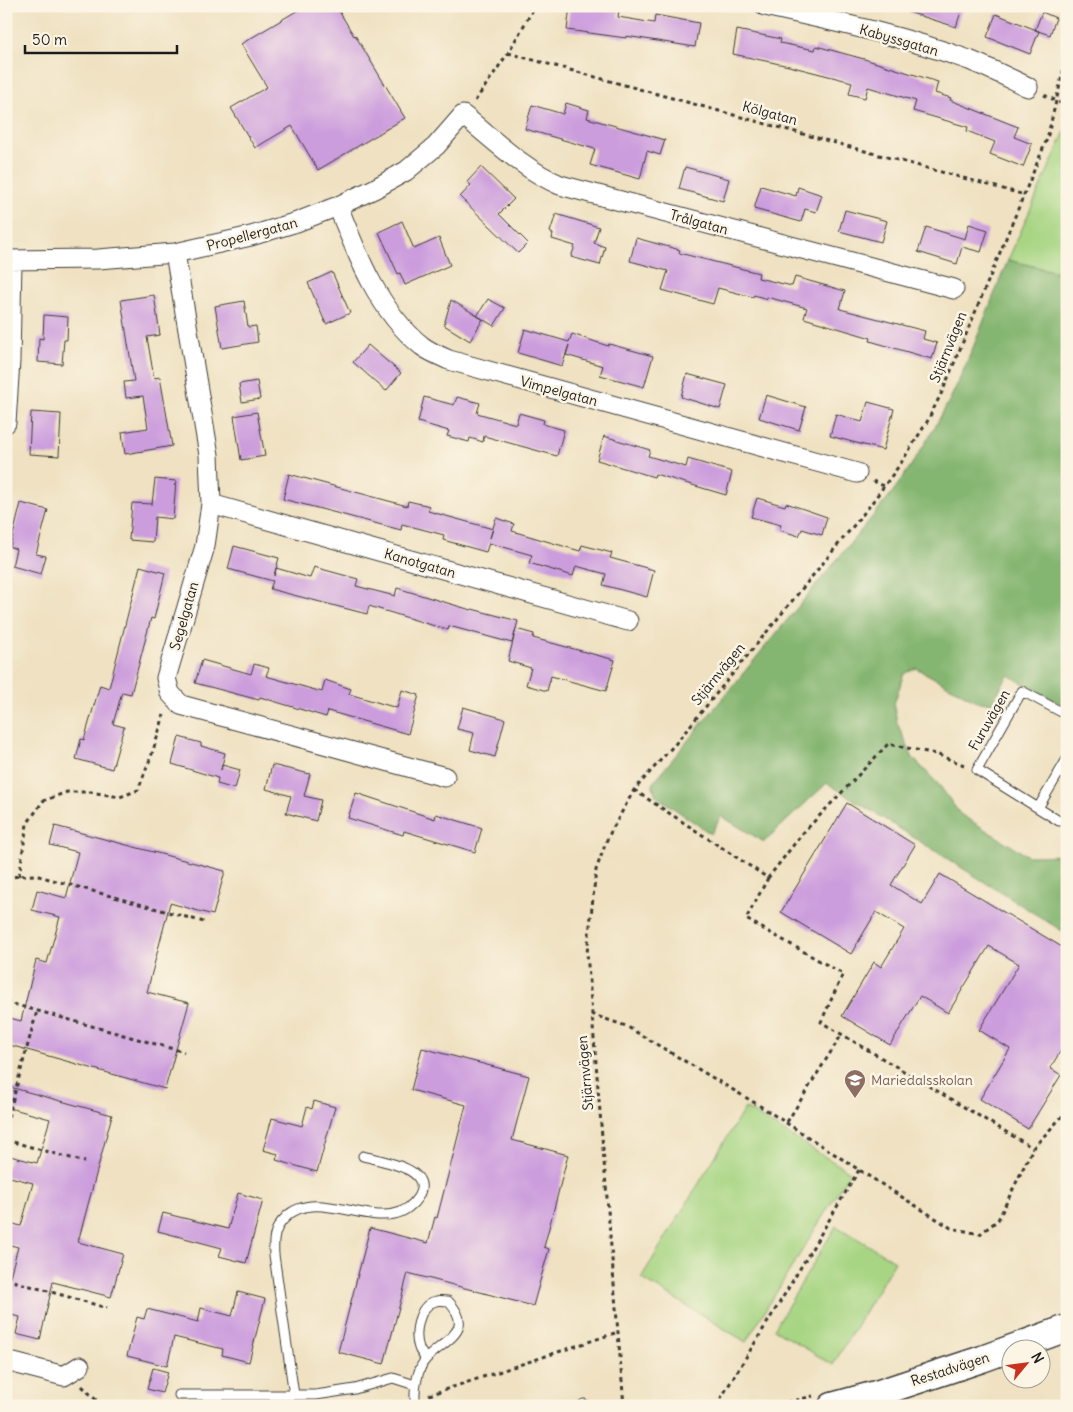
<svg xmlns="http://www.w3.org/2000/svg" width="1073" height="1412" font-family="Delius,sans-serif">
  <style>
    .green { fill: #a7d583; stroke: #627850 }
    .forest { fill: #85b671; stroke: #506946 }
    .building { fill: #cc9ddd }
    .lines { fill: none; stroke-linecap: round; stroke-linejoin: round }
    .lane-casing { stroke: #3c3a35; stroke-width: 11 }
    .street-casing { stroke: #3c3a35; stroke-width: 21 }
    .secondary-casing { stroke: #3c3a35; stroke-width: 29 }
    .path { stroke: #3c3a35; stroke-width: 3; stroke-dasharray: 4 4; stroke-linecap: butt }
    .lane { stroke: #fff; stroke-width: 9 }
    .street { stroke: #fff; stroke-width: 19 }
    .secondary { stroke: #fff; stroke-width: 26 }
    .labels { text-anchor: middle; dominant-baseline: central; stroke-width: 5; stroke-linejoin: round; paint-order: stroke }
    .street-label { font-size: 14px; fill: #1c1c1c; stroke: #fcf5e5 }
    .education-label { font-size: 14px; fill: #785e54; stroke: #fcf5e5; text-anchor: start }
  </style>
  <rect width="100%" height="100%" fill="#fcf5e5"/>
  <filter id="ink" filterUnits="userSpaceOnUse"><feTurbulence type="fractalNoise" baseFrequency=".02" numOctaves="2"/><feDisplacementMap in="SourceGraphic" scale="10" xChannelSelector="R" yChannelSelector="G"/><feConvolveMatrix kernelMatrix="1 2 1 2 8 2 1 2 1" color-interpolation-filters="sRGB"/></filter>
  <filter id="wash" filterUnits="userSpaceOnUse"><feTurbulence type="fractalNoise" baseFrequency=".0096" numOctaves="4" result="noise"/><feDisplacementMap in="SourceGraphic" scale="20" xChannelSelector="R" yChannelSelector="G"/><feGaussianBlur stdDeviation="1.12" result="paint"/><feColorMatrix in="noise" values="0 0 0 0 0 0 0 0 0 0 0 0 0 0 0 0 0 1.4 0 .05"/><feComposite in="paint" operator="in"/></filter>
  <g filter="url(#wash)">
    <rect width="100%" height="100%" fill="#efe1c1"/>
    <path class="green" d="M1067,127V274L1008,260Z
      M745,1108L850,1172L746,1342L641,1278Z
      M836,1226L895,1261L833,1365L774,1329Z"/>
    <path class="forest" d="M1008,260L1067,275V707L1008,675L992,703L978,702L916,668L904,674L894,704L897,723L913,758L940,786L960,814L1028,856L1067,855V934L827,783L764,842L721,816L711,834L656,796L652,784L891,494C914,463 934,430 952,395C973,352 989,305 1008,260Z"/>
    <g id="blocks">
      <path class="building" d="M305,6H336L354,36L355,35L405,118L318,170L292,126L255,148L231,108L267,87L241,44Z
        M570,6H589L619,10L618,17L654,23L655,15L699,23L695,47L626,36V38L567,30Z
        M902,6H963L956,27L902,10Z
        M1042,12L1056,18L1050,35L1035,30Z
        M996,14L1039,31L1030,54L987,37Z
        M737,30L781,39L780,43L815,50L816,46L864,59L938,82L935,93L951,98L950,100L1018,127L1014,137L1032,144L1023,167L990,154L995,142L967,131L968,127L913,111L916,101L868,87L865,98L849,94L852,82L789,66L733,54Z
        M566,103L589,110L587,118L665,140L660,155L647,151L640,179L590,165L595,149L525,129L532,105L563,114Z
        M481,167L514,199L499,214L528,243L518,253L460,197L471,185L467,182Z
        M685,167L729,179L723,201L679,189Z
        M761,186L796,196L798,187L822,195L816,212L805,209L801,222L754,209Z
        M845,210L887,221L881,242L839,231Z
        M556,214L599,227L594,243L605,247L600,265L571,257L575,246L552,239L553,234L550,232Z
        M402,221L414,249L439,238L450,265L405,285L400,273L398,274L379,232Z
        M969,224L988,230L981,252L962,247L957,264L918,252L926,227L965,239Z
        M636,238L680,250L679,253L759,273L758,278L792,286L795,277L845,291L840,309L925,331L923,339L937,343L932,359L870,341L871,338L804,318L807,308L767,297V299L754,295L753,297L718,288L713,304L662,290L668,271L630,261Z
        M332,272L350,313L326,324L308,283Z
        M154,295L160,335L147,337L154,378L160,377L172,446L125,454L122,432L148,428L143,396L126,398L124,382L134,381L121,300Z
        M488,299L505,308L494,326L477,316Z
        M451,300L483,319L470,341L444,325Z
        M244,301L248,327L256,326L258,342L222,348L215,306Z
        M44,315L68,317L67,340H64L62,364L38,362L39,338L43,339Z
        M525,329L569,342L572,334L608,346L609,344L653,356L644,387L600,375L603,366L566,355L569,345L562,366L518,353Z
        M368,345L401,373L386,391L353,362Z
        M687,374L727,385L720,409L681,397Z
        M257,381L260,399L242,402L239,384Z
        M766,395L806,407L799,430L759,418Z
        M424,397L454,405L457,397L480,403L477,413L516,424L519,413L544,420L543,424L564,430L557,456L484,436L483,442L470,438L469,442L447,436L449,431L418,422Z
        M868,402L894,409L883,450L830,436L836,414L862,422Z
        M31,412L61,414L59,456L29,454Z
        M257,412L265,456L241,460L234,416Z
        M604,436L650,450L648,456L686,467L688,459L732,472L726,495L655,474L654,477L597,460Z
        M289,474L407,506L408,501L430,506L428,511L493,529L490,538L496,518L514,524L512,531L580,551L582,545L612,553L610,558L654,570L647,597L603,585L606,574L576,566L573,576L529,563L532,555L489,543L486,552L443,540L444,535L402,524L401,530L283,499Z
        M155,479L176,481L173,519L155,517L153,542L129,540L132,503L152,504Z
        M757,498L785,506L786,503L827,517L822,535L802,529L799,536L779,530L781,525L751,517Z
        M21,503L48,510L36,554L46,556L41,574L12,566L16,549L10,547Z
        M234,546L279,558L274,576L276,568L310,578L314,567L358,579L356,586L395,596L397,588L471,610L472,609L518,621L512,643L449,626L448,630L369,606L367,614L270,589L273,581L228,569Z
        M140,566L165,573L154,619L151,618L131,694L122,692L113,724L124,727L112,769L76,759L81,739L84,740L100,685L109,688Z
        M516,629L534,634L533,638L615,660L606,691L551,676L547,691L526,685L531,668L508,661Z
        M202,660L251,674L254,664L269,668L266,676L322,692L325,680L351,689L349,694L397,708L402,690L419,695L408,734L328,711L326,717L260,697L259,700L195,683Z
        M463,707L505,719L495,757L470,750L474,733L457,729Z
        M179,737L201,743V746L225,753L221,770L222,765L240,770L235,789L217,784L218,778L172,764Z
        M272,765L310,774L304,796L321,800L316,821L286,813L291,796L266,789Z
        M356,793L435,819L436,814L482,828L475,852L404,831L403,835L348,818Z
        M847,803L915,845L891,885L922,904L940,874L1067,950V1041L1050,1068L1061,1075L1028,1129L980,1099L1010,1049L979,1030L1019,964L989,946L948,1013L920,996L890,1045L842,1016L874,962L881,967L904,929L876,912L851,954L781,912Z
        M55,826L225,871L213,915L170,903L147,992L189,1003L165,1089L6,1044V1017L21,1021L36,960L47,963L60,917L32,910L37,890L66,898L78,852L50,845Z
        M422,1048L529,1076L512,1140L568,1155L544,1247L549,1249L533,1306L408,1273L384,1364L338,1352L370,1228L428,1243L435,1217L437,1218L466,1105L411,1090Z
        M6,1086L112,1115L78,1242L123,1254L111,1297L53,1282L40,1340L16,1334L20,1317L6,1314V1291L18,1247L6,1244V1222L21,1226L33,1183L6,1176V1172L10,1156L37,1163L50,1119L6,1107Z
        M314,1101L335,1107L317,1172L276,1160L278,1154L263,1150L272,1118L302,1126L307,1107L312,1109Z
        M238,1193L263,1200L246,1263L219,1256L222,1248L158,1231L163,1213L228,1229Z
        M238,1292L265,1299L249,1362L222,1355L223,1349L174,1337L167,1366L127,1356L137,1317L144,1319L147,1309L198,1322L201,1308L232,1316Z
        M153,1368L168,1372L162,1393L147,1389Z"/>
    </g>
  </g>
  <g filter="url(#ink)">
    <use href="#blocks" fill-opacity="0" stroke="#3c3a35" stroke-width="1"/>
    <g class="lines">
      <g class="lane-casing">
        <path id="lane" d="M1067,715L1022,691L977,770L1059,821H1067
          M1038,808L1067,759
          M179,1395H316L355,1389L393,1378L415,1385
          M294,1395L274,1255C273,1239 274,1228 286,1217C313,1190 361,1221 394,1214C404,1212 413,1205 418,1197C435,1168 381,1161 363,1156
          M416,1406C413,1393 417,1367 427,1358C446,1339 476,1330 448,1301C445,1301 440,1300 436,1301C418,1305 414,1334 419,1348C420,1352 424,1355 425,1359
          M581,1406L584,1404"/>
      </g>
      <g class="street-casing">
        <path id="street" d="M765,6C833,21 903,36 969,60C989,68 1009,78 1028,87
          M338,206C357,255 379,312 422,346C430,352 440,356 449,360L857,473
          M175,253L209,455L211,504L205,546L166,678L170,693L181,705L445,777
          M6,260L98,259L175,253L251,236L297,222L338,206L374,189L406,171L436,146L463,115C494,140 523,169 560,185L954,289
          M6,423L10,361L12,261
          M211,504L628,621
          M6,1361L64,1376L80,1366"/>
      </g>
      <g class="secondary-casing">
        <path id="secondary" d="M832,1406L876,1394L982,1359L1067,1328"/>
      </g>
      <path class="path" d="M508,53L1025,195
        M1044,95L1067,106
        M475,101L508,53L535,6
        M873,481L884,486
        M634,790L768,878L802,834L888,744L936,754L964,765
        M19,876L27,824L43,801L67,792H91L120,797L138,790L152,754L164,715
        M6,878L19,876L35,875L204,922
        M768,878L746,919L843,974L821,1022L1033,1148
        M6,1002L184,1052
        M591,1014L626,1026L760,1106L867,1175L951,1228L980,1234L998,1220L1033,1148L1067,1111
        M787,1122L842,1034
        M6,1125L37,1011
        M6,1140L85,1162
        M6,1279L107,1308
        M82,1386L102,1406
        M429,1395L618,1332
        M395,1406L401,1403
        M624,1406L587,953L596,870L608,837L634,790L676,743L868,508L901,463L927,422L943,390L1047,139L1063,72L1066,6
        M716,1406L780,1302L859,1170
        M772,1406L813,1396"/>
      <use href="#lane" class="lane"/>
      <use href="#street" class="street"/>
      <use href="#secondary" class="secondary"/>
    </g>
  </g>
  <defs>
    <g id="school-pin" transform="scale(1.125)"><path d="M0 17L-7.5 6A9.5 9.5 0 1 1 7.5 6Z" fill="#8d6e63" stroke="#fcf5e5"/><path d="M0-5L7-2L0 1L-7-2ZM-4 1L0 2.5L4 1V4Q0 6-4 4Z" fill="#fff"/></g>
  </defs>
  <g fill-rule="evenodd">
    <use href="#school-pin" x="855" y="1080"/>
  </g>
  <g class="labels">
    <g class="street-label">
      <text transform="translate(899 40) rotate(16)">Kabyssgatan</text>
      <text transform="translate(770 113) rotate(15)">Kölgatan</text>
      <text transform="translate(699 222) rotate(15)">Trålgatan</text>
      <text transform="translate(252 234) rotate(-15)">Propellergatan</text>
      <text transform="translate(948 347) rotate(-68)">Stjärnvägen</text>
      <text transform="translate(559 391) rotate(15)">Vimpelgatan</text>
      <text transform="translate(420 563) rotate(16)">Kanotgatan</text>
      <text transform="translate(184 616) rotate(-74)">Segelgatan</text>
      <text transform="translate(718 674) rotate(-51)">Stjärnvägen</text>
      <text transform="translate(989 720) rotate(-60)">Furuvägen</text>
      <text transform="translate(585 1073) rotate(-95)">Stjärnvägen</text>
      <text transform="translate(950 1369) rotate(-18)">Restadvägen</text>
    </g>
    <g class="education-label">
      <text x="871" y="1080">Mariedalsskolan</text>
    </g>
  </g>
  <rect width="1073" height="1412" fill="none" stroke="#fcf5e5" stroke-width="25"/>
  <g transform="translate(1026 1364) rotate(61)"><circle r="24" fill="#fcf5e5" stroke="#a29e95"/>
  <path d="M0-4L9 19L0 12L-9 19Z" fill="#c8321e"/>
  <text y="-8" font-size="14" font-weight="bold" text-anchor="middle" fill="#1c1c1c">N</text>
  </g>
  <path d="M25 45v8h152v-8" fill="none" stroke="#1c1c1c" stroke-width="2.5"/>
  <text x="32" y="45" font-size="15" fill="#1c1c1c" stroke="#fcf5e5" stroke-width="4" paint-order="stroke">50 m</text>
</svg>
